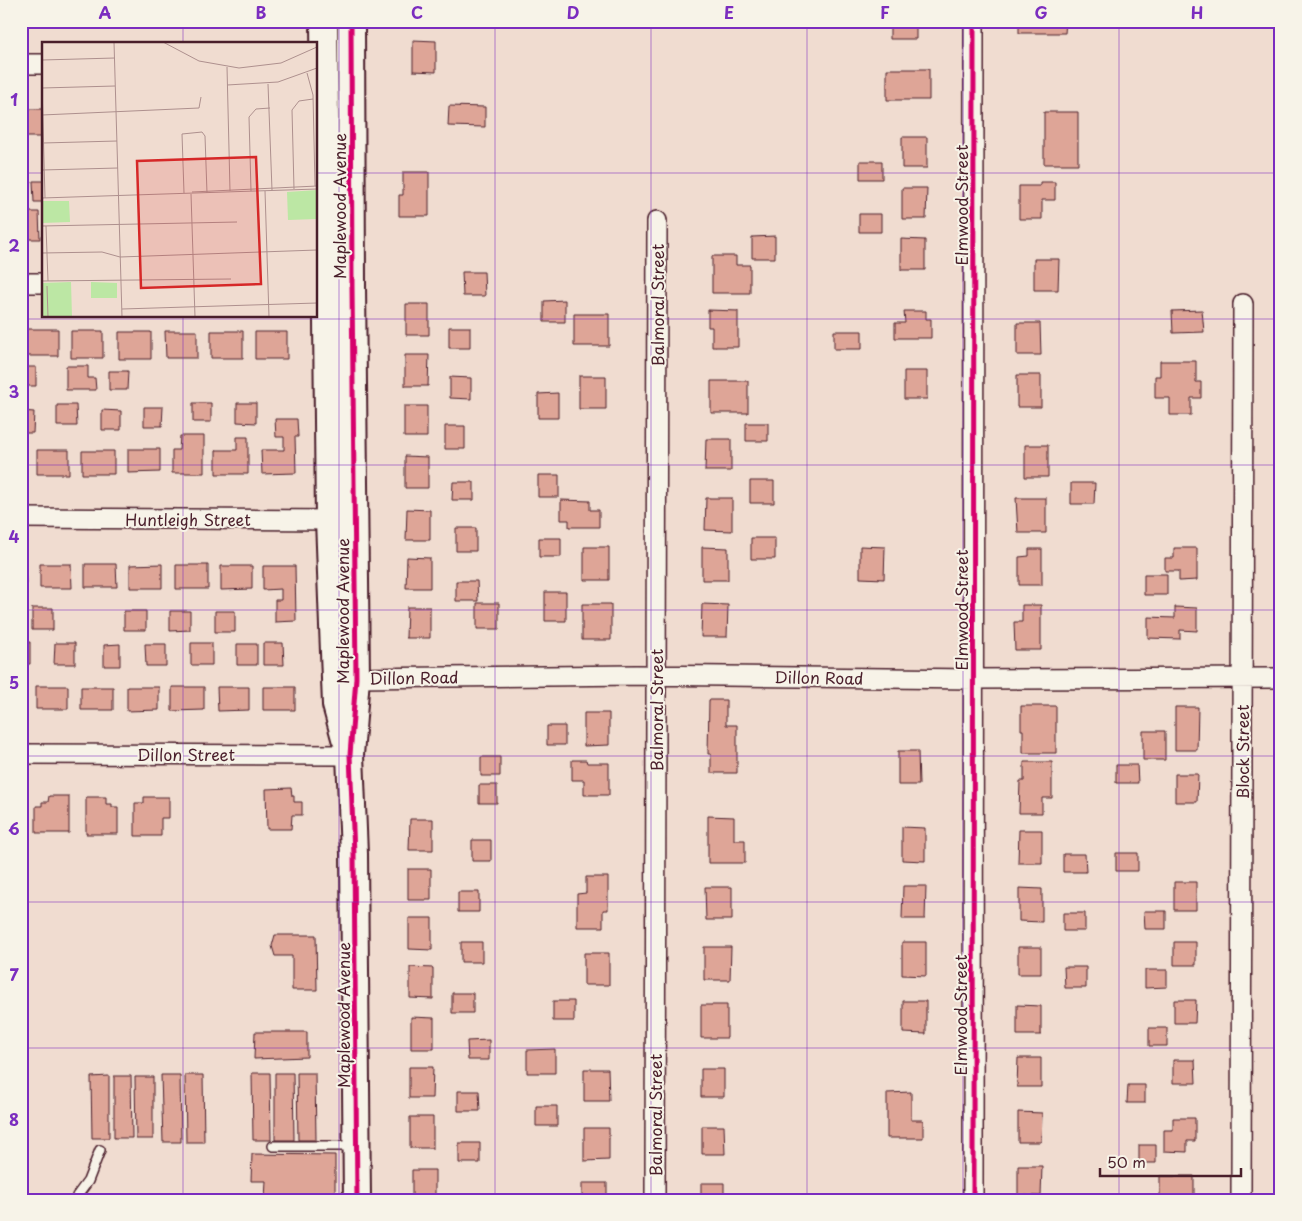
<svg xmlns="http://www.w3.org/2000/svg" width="1302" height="1221" font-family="'Playpen Sans',sans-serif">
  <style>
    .building { fill: #dea597; stroke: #4a1f2b }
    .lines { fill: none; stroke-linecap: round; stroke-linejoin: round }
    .lane-casing { stroke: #4a1f2b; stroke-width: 12 }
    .street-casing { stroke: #4a1f2b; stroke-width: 22 }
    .secondary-casing { stroke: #4a1f2b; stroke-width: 30 }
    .lane { stroke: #f7f3e8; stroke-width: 9 }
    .street { stroke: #f7f3e8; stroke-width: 19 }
    .secondary { stroke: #f7f3e8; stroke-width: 26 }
    .cycleway-casing { stroke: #f7f3e8; stroke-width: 8 }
    .cycleway { stroke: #d6006c; stroke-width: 5 }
    .grid { fill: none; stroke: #7b2cbf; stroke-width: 1; stroke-opacity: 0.55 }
    .labels { text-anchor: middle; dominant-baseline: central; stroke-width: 4; stroke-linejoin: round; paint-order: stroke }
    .street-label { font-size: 16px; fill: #4a1f2b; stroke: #f7f3e8 }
    .inset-road { fill: none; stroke: #ae908e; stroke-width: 1 }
    .view { fill: #d62828; fill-opacity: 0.15; stroke: #d62828; stroke-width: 2.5 }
    .inset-edge { fill: none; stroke: #4a1f2b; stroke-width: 2.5 }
    .neatline { fill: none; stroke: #7b2cbf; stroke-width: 2 }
    .grid-label { font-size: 16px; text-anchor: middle; font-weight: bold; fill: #7b2cbf }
  </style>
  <rect width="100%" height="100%" fill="#f0dcd0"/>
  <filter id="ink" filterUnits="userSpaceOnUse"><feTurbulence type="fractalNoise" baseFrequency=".02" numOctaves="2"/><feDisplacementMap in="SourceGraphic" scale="10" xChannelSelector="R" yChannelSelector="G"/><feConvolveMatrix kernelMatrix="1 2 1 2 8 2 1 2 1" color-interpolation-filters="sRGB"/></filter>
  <g filter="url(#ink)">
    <path class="building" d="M890,21H916V39H890Z
      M1019,21H1066L1065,33H1019Z
      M413,40L436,41V72L413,71Z
      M887,69H929V100H887Z
      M449,106L485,107V127L448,126Z
      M21,109H44V137H21Z
      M1044,112H1078V164H1044Z
      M902,137H927V168H902Z
      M860,161H882V179H860Z
      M403,172H429V216H399V195H403Z
      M33,181H44V202H34Z
      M1040,182H1055V200H1042V219H1019V186H1040Z
      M902,188H927L926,219H902Z
      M21,212H39L40,239H21Z
      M859,214H881V232H859Z
      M775,236V258H752V237Z
      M901,239L925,240V270H901Z
      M712,256H736V265H750V293H712Z
      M1034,259H1059L1058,290H1034Z
      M462,272H484L485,296H463Z
      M565,300V322H544V301Z
      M406,304H429V335H406Z
      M708,310L738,311V347H712V327H708Z
      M1202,310L1204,332L1173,333L1172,311Z
      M904,311H926V319H931V338H895V323H905Z
      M574,314H609V346H574Z
      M1017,323H1040L1041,355H1017Z
      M449,327H470V348H449Z
      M26,329H58V356H26Z
      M71,331H103V358H71Z
      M165,331H197V358H166Z
      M211,331H243V358H211Z
      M834,331H862V349H834Z
      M119,332H151V359H119Z
      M255,332H287V359H255Z
      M405,355H429L428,386H405Z
      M1160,361H1196V382H1201V398H1191V415H1170V398H1155V376H1160Z
      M66,366H88V378H95L96,390H66Z
      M21,367H36V386H21Z
      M109,371H128L127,390H109Z
      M904,371H927V399H904Z
      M1017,375H1041V407H1017Z
      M579,376H606V409H579Z
      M450,377L471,378V399L450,398Z
      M711,381H748V413H711Z
      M558,393V418H538V394Z
      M193,403H211V422H193Z
      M237,403H256V423L237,422Z
      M57,405H76L77,426H57Z
      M404,406H427V437H404Z
      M144,407H163L162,426H144Z
      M102,410L121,411V430H102Z
      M21,411L34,412L33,433H21Z
      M275,419H297L298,437H295L296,473L262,474L261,450H284V437H276Z
      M746,423H768V441H746Z
      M445,426H465V449H445Z
      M180,436H204V473H172V450H179Z
      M237,437H248V474H216V450H237Z
      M706,439H731V471H705Z
      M1025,445H1048V477H1025Z
      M21,449H25V472H21Z
      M128,449H160V472L128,473Z
      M37,450H69V474H37Z
      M82,451H114V474H82Z
      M405,456L428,457V488H405Z
      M538,475H559V497H538Z
      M750,481H774V503H750Z
      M453,482H474V500H452Z
      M1071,483H1095L1094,504H1071Z
      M706,498H732V531L705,530Z
      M1016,498H1046V533H1018Z
      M561,500L590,501V510H599V527H569V520H561Z
      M407,509L430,510V540H406Z
      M456,528H476V551H456Z
      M539,538H561V557H539Z
      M751,538H775V559H751Z
      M860,546L885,547L884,579L860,578Z
      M584,547H609V580H584Z
      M702,547L728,548V580H702Z
      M1174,548H1197V580L1179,581V571H1165V558H1174Z
      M1029,549H1042V585H1019V557L1029,556Z
      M407,557L430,558V588H406Z
      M21,564H25L26,587H21Z
      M40,564H71L72,588H40Z
      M85,564H116L117,587H85Z
      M162,564V588H130V565Z
      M176,565H208V589H176Z
      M221,566H252V589L221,590Z
      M263,566H295L296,621L275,622V600H281V589L263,590Z
      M1144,574H1167V595H1144Z
      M456,581H477L478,601H456Z
      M545,592H566V621H545Z
      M477,603H499V629H477Z
      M582,604H611V640H582Z
      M702,604L728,605L727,637H701Z
      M1022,605H1041V650H1015L1014,622H1022Z
      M407,607H430V638H406Z
      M1175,607L1197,608V631L1180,630V639L1148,638V617L1175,618Z
      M32,608H53V630H32Z
      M124,611H146V630H124Z
      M170,611H190V630L170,631Z
      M215,611H235V632H215Z
      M21,642H30V664H21Z
      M55,643H75V664H54Z
      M191,643H212V665H191Z
      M263,643H283L284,665H263Z
      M120,644V666H104V645Z
      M145,644H166V666H146Z
      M237,644H257V665H237Z
      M36,686H68V709H36Z
      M81,687H113V710H81Z
      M127,687H159V710L127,711Z
      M172,687H204V710L172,711Z
      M217,687H249V710L218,711Z
      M263,687H295V710H263Z
      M709,700H726V725H737V773H711V754H708Z
      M1021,706H1056V753H1023V730H1021Z
      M1175,707H1198L1197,750H1175Z
      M584,713H609V745L584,746Z
      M547,726H565V745H547Z
      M1143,731H1165V760H1143Z
      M898,751H918L919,785H898Z
      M481,757H500V776H481Z
      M572,760H586L587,763H609V795H584V780H572Z
      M1024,762H1052V798H1042V813H1019L1020,781H1024Z
      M1116,765H1137L1138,783H1116Z
      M1175,774H1198L1197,802H1175Z
      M479,785H497V803H479Z
      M291,788L292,796H294V802H302V815H292L291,829H267L266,789Z
      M49,796H69V833H36V806H42V802H48Z
      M86,797H106V804H112V807H118V834H86Z
      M144,797H169V818H161V836H135V803H144Z
      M708,816L734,817V840H745V863H708Z
      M410,819H433V850H409Z
      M902,827L925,828V861L902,860Z
      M1019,830H1042V863H1018Z
      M472,840H491V861H472Z
      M1116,853H1138V871H1116Z
      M1063,854H1085L1086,872H1063Z
      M408,869H431V900H408Z
      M586,877H608V910H603V927H577V894L586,893Z
      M1174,882H1196V910H1174Z
      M903,886H926L925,919H902Z
      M705,887H732V920H706Z
      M1019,888L1042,889V922L1019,921Z
      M458,892H479V912H458Z
      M1144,911H1166V929H1145Z
      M1063,913H1085V931H1063Z
      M409,918H432V950L409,949Z
      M275,935H316L317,990H292V956H275L272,946Z
      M461,942H482V962H461Z
      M902,942H926V976L902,975Z
      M1174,942H1196V965H1174Z
      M704,947H731L730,980H704Z
      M1018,947H1041V974H1018Z
      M584,953H609V985H584Z
      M410,967L433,968V999L410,998Z
      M1064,967H1086V988H1065Z
      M1145,970H1167V987L1145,988Z
      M452,993H473V1013H452Z
      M1174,1000H1196L1195,1023H1174Z
      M553,1001H574V1021H553Z
      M903,1001H926V1034L903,1033Z
      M701,1005H727V1038H701Z
      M1017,1005L1041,1006V1035H1017Z
      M411,1017L434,1018V1049H411Z
      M1149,1028H1167V1046H1149Z
      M255,1032H307V1057L254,1059Z
      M489,1040V1060H468L467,1041Z
      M555,1049V1073H527V1050Z
      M1018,1058H1041V1087H1017Z
      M1173,1060H1195L1196,1083H1173Z
      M409,1067H433L432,1098H409Z
      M584,1069H608L609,1101H584Z
      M701,1069H724V1097H701Z
      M252,1073H270L271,1140H253Z
      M275,1073H293L294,1140H275Z
      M297,1073H315L316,1140H298Z
      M161,1075H180L181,1142H163Z
      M185,1075H203L204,1142H186Z
      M109,1076V1138H92L91,1077Z
      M114,1076H131L132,1138H114Z
      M135,1077H153V1139H136Z
      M1128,1085H1145V1103H1127Z
      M458,1091H479L480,1111H458Z
      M911,1092V1120H923V1138H887V1093Z
      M536,1106H557V1126H536Z
      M1018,1112L1042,1113L1041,1142H1018Z
      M410,1117H433V1148H410Z
      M1173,1118H1195V1141H1187V1152L1164,1151V1130H1173Z
      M702,1126H724L725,1154H702Z
      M584,1128H609V1160L584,1161Z
      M459,1143H480V1163H459Z
      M1139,1145H1156V1163H1139Z
      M252,1154L335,1155V1200H265L266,1181H251Z
      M1018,1166H1042L1041,1196L1018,1195Z
      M412,1170H435V1200H412Z
      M1160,1176H1194V1200H1160Z
      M582,1183H607V1200H582Z
      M701,1183H724V1200H701Z"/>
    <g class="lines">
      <g class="lane-casing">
        <path id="lane" d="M273,1146H354
          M77,1200V1196L88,1181L100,1150"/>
      </g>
      <g class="street-casing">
        <path id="street" d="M21,64H44
          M21,283H44
          M21,518L340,520
          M356,678L636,675L973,679L1281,678
          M21,754L350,755
          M655,1200L657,221
          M973,1200L974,21
          M1241,1200L1243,304"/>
      </g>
      <g class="secondary-casing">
        <path id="secondary" d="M324,21L329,520L336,705L345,738
          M351,21L352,286L356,678L350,755L354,854L357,1200"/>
      </g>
      <use href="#lane" class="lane"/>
      <use href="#street" class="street"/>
      <use href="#secondary" class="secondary"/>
      <g class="cycleway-casing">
        <path id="cycleway" d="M351,21L352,286L356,678L350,755L354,854L357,1200
          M973,1200L974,21"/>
      </g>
      <use href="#cycleway" class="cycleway"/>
    </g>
  </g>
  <path class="grid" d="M183,21V44M339,21V1200M495,21V1200M651,21V1200M807,21V1200M963,21V1200M1119,21V1200M21,173H44M316,173H1281M183,316V1200M21,319H1281M21,465H1281M21,610H1281M21,756H1281M21,902H1281M21,1048H1281"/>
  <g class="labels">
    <g class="street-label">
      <text transform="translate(961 205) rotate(-90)">Elmwood Street</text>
      <text transform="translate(339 206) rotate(-90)">Maplewood Avenue</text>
      <text transform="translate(657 305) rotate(-90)">Balmoral Street</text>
      <text x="188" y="519">Huntleigh Street</text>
      <text transform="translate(961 610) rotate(-90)">Elmwood Street</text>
      <text transform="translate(342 611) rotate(-90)">Maplewood Avenue</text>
      <text transform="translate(414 677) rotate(-1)">Dillon Road</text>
      <text transform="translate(819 677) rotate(1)">Dillon Road</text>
      <text transform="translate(656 710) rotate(-90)">Balmoral Street</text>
      <text transform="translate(1242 752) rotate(-90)">Block Street</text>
      <text x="186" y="754">Dillon Street</text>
      <text transform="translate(343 1015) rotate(-90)">Maplewood Avenue</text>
      <text transform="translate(960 1015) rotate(-90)">Elmwood Street</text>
      <text transform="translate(655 1115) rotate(-90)">Balmoral Street</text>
    </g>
  </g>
  <g transform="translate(42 42)">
    <rect width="275" height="275" fill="#f0dcd0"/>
    <path d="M275,148V177L246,178L245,150ZM0,159H27L28,180L0,181ZM29,240L30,275H0V241ZM49,240L75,241V256H49Z" fill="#bce7a4"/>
    <path class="inset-road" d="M72,0L80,275M121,0L157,19L197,26L239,21L275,5M0,18L73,16M185,25L188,149M265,31L271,53L273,144M226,42L230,148M0,43L3,156M185,43L236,40L275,26M0,46L73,44M0,73L157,66L159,55M1,101L75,99M0,128L76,126M252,147L250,68L257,59L271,57M209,149L207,75L214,67L228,66M223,149L227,275M150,150L275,144M142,151L140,92L160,90L163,94L165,151M149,152L153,275M0,156L275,147M0,184L195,180M4,184L6,239M0,211L60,210L78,215L275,208M0,239L189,237M5,244L6,275M80,267L275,261"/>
    <path class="view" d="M214,115L219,242L99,246L95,119Z"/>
    <rect width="275" height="275" class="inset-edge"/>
  </g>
  <rect width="1302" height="1221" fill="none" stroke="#f7f3e8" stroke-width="55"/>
  <path d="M1100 1168v8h141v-8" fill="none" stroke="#4a1f2b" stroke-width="2.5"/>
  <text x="1107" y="1168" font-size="15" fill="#4a1f2b" stroke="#f7f3e8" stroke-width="4" paint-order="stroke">50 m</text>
  <rect x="28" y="28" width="1246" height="1166" class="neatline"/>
  <g class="grid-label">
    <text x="105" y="19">A</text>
    <text x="261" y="19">B</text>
    <text x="417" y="19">C</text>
    <text x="573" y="19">D</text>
    <text x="729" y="19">E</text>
    <text x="885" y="19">F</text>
    <text x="1041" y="19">G</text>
    <text x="1197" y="19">H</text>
    <text x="14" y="106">1</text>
    <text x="14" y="252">2</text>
    <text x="14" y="398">3</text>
    <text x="14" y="543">4</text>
    <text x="14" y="689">5</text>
    <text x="14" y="835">6</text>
    <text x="14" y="981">7</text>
    <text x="14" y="1126">8</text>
  </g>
</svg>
